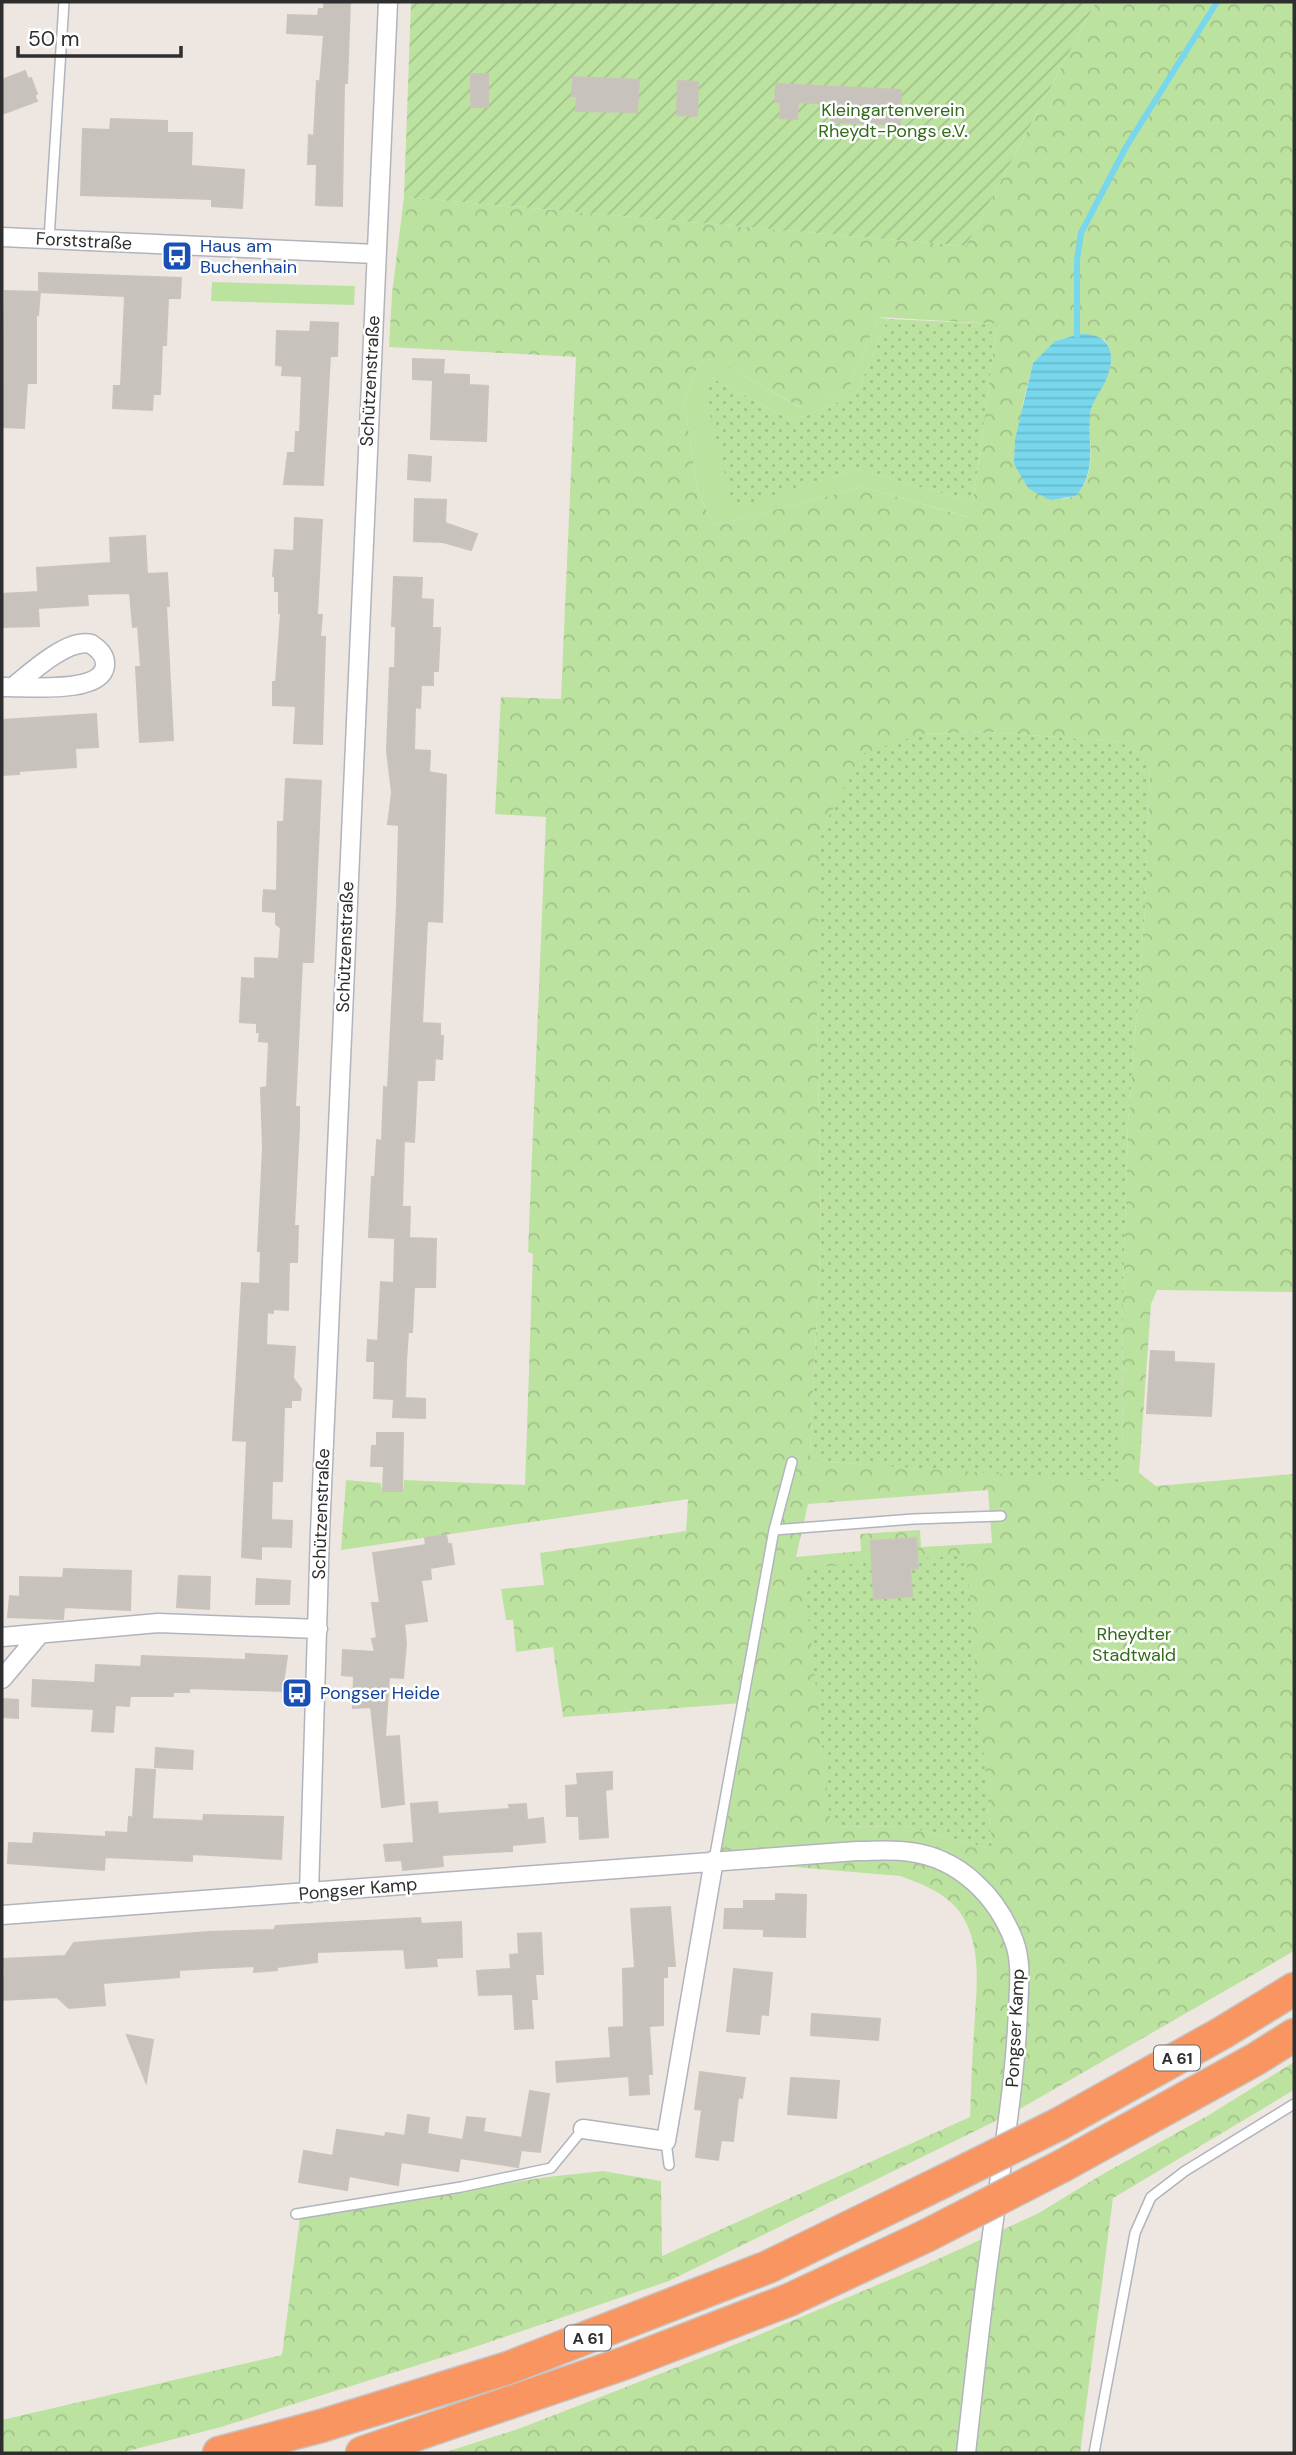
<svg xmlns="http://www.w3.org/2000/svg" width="1296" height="2455" font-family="'DM Sans',sans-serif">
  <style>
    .grass { fill: #bce2a0 }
    .forest { fill: url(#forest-crowns); fill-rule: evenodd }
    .park { fill: url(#park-dots) }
    .garden { fill: url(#garden-furrows) }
    .water { fill: url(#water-rules) }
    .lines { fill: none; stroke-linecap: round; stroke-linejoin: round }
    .stream { stroke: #78d7ec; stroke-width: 6 }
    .building { fill: #c7c2bc; stroke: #cac3ba; stroke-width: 2 }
    .lane-casing { stroke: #b1b4bd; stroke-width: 12 }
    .street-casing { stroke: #b1b4bd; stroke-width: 21 }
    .highway-casing { stroke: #c4c4c4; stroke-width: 35 }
    .lane { stroke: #fff; stroke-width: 9 }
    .street { stroke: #fff; stroke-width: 18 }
    .highway { stroke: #f99561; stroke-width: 32 }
    .highway-bridge-casing { stroke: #c4c4c4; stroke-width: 35; stroke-linecap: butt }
    .highway-bridge { stroke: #f99561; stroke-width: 32 }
    .labels { text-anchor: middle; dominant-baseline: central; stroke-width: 5; stroke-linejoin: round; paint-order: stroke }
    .shield { fill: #fff; stroke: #6d6d6d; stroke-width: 2 }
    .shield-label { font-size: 16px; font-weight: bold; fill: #2e2e2e }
    .park-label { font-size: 18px; fill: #346a1e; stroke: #fff }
    .street-label { font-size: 18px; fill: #2e2e2e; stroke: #fff }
    .transit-label { font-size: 18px; fill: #164399; stroke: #fff; text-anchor: start }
  </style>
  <defs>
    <pattern id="forest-crowns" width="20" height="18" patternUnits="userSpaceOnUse" patternTransform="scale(1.75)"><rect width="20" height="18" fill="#bce2a0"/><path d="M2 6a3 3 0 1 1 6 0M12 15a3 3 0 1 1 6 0" fill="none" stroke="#a2c28a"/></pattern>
    <pattern id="park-dots" width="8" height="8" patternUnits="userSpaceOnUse" patternTransform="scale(1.75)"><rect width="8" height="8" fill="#bce2a0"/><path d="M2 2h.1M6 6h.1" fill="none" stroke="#a2c28a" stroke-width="1.8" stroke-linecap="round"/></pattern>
    <pattern id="garden-furrows" width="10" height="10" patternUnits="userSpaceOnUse" patternTransform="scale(1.75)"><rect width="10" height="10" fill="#bce2a0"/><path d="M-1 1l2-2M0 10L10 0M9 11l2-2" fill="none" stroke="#a2c28a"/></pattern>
    <pattern id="water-rules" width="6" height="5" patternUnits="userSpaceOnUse" patternTransform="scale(1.75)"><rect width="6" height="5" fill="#78d7ec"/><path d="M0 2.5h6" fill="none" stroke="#68b9cb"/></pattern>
  </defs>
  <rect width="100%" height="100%" fill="#eee7e1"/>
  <path class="grass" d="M212,282L355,286L354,305L211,301Z
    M878,317L888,319L856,395L792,421L710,377L735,508L857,469L973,502L969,517L862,487L714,526L698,492L684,401L697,367L706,360L714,359L801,408L849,388Z"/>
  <path class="forest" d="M1096,2H1294V1292L1157,1290L1151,1304L1139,1473L1156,1486L1294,1474V1951L1018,2110L669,2281L472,2348L221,2427L120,2453H2V2420L282,2355L300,2217L547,2177L603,2171L661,2181L662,2256L970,2117C971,2089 972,2060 974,2031C976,1991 984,1946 959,1911C944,1892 922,1884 900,1876L714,1860L742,1703L563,1717L553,1647L516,1652L513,1620H506L501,1589L544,1585L540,1553L686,1531L688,1499L341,1550L346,1480L381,1483L382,1492H403L404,1480L525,1485L533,1254L528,1252L546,817L495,814L501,697L561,699L576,357L389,347L392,294L404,197L966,246ZM878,317L997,324L973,502L968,517L862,487L714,526L698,492L684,401L697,367L706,360L713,359L802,408L849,388ZM1080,334L1105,340C1124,368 1091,390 1090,417C1088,448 1098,470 1076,496L1063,499L1022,407L1033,363L1055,341ZM989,732L1120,742L1150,766L1145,909L1128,1124L1123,1291L1122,1481L828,1462L810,1456L821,1234L817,1006L921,734ZM988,1490L992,1543L921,1547L920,1530L860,1534L861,1551L796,1557L808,1504ZM965,1555L992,1849L904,1826L830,1827Z
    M1294,2062V2090L1113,2198L1080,2453H443L521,2428L749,2339L927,2264L1037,2214L1103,2174L1209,2115Z"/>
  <path class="park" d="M888,319L997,324L973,502L857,469L734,509L707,402L710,377L792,421L856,395Z
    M989,732L1120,742L1142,756L1150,766L1145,909L1128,1124L1123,1291L1122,1482L828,1462L810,1456L821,1234L817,1006L819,835L862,754L921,734Z
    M966,1555L992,1849L904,1826L831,1827L803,1568Z"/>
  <path class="garden" d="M411,2H1096L966,246L404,197Z"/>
  <path class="water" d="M1080,334C1109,333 1117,352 1107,377C1102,391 1090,402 1090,418C1088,448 1097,470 1076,496L1051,500L1038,494L1028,488L1014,464L1015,440L1033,363L1055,341Z"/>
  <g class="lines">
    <path class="stream" d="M1077,335V260L1081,233L1126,147L1217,2"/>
  </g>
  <path class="building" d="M324,2H350L347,83H344L342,206L316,205L317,164H308L309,135L314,136L317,81L320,82L324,35L287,33L288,15L318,16L319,9H324Z
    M25,71L28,79L31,78L37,94L34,95L37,101L2,114V80Z
    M471,74H488V107H471Z
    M573,77L639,80L637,112L576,111L577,96H572Z
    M678,81L698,82L697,116L677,115Z
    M776,84L901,90L900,125L831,122L832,104L798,102L797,119L780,118L781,102H775Z
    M111,119L167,121V133H192L191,166L244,170L242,208L212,206V199L81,195L83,129L110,130Z
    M39,273L181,278L180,298H168L166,345H162L160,394H153L152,410L113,408L114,386H121L125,296L39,292Z
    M5,291L40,292L38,315H36V383H27L24,428L2,427Z
    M311,322L338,323L337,356H330L323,485L284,484L288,453H295L296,432H300L302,376L282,375L283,366L276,365L277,331L310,332Z
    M413,359L444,360L443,374L469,375V385L488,386L486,441L431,439L433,380L413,379Z
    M409,455L431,457L430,481L408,479Z
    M415,499L446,500L445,523L477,534L471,550L443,542L414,541Z
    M295,518L322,520L317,615H322L320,637H325L322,744L294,743L296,706L273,705V682H276L281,613H279V591H275V576H273L275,550L294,551Z
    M145,536L147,574L167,573L169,606H166L173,740L140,742L136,667H141L138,626L133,627L130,593L87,594L88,605L39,608L37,568L111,563L110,538Z
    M394,577L422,578L421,599L433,600L432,628H440L438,671H433V685H421L420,708L415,707L414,750L430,751L429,772L446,775L442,922L427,921L422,1023L440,1024V1036H443L442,1059L435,1058L434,1080H417L414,1142L404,1141L402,1207H410L409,1238L436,1239L435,1287H414L412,1332H408L406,1362L405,1398L425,1399V1418L393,1417L394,1399L374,1398L375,1361H367L368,1340L378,1341L381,1282L394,1283L395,1238L369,1237L372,1177H375L377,1140L382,1141L384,1087L388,1088L397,905L399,825L388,824L392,793L387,751L390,668H395L396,626H392Z
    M37,592L39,626L2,627V594Z
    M96,714L98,747L75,748L76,767L19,771V774L2,775V720Z
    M286,779L321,781L313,962H302L295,1107H299V1127L294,1226H298L297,1262H289L288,1310L273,1309V1313L267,1312L266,1345L295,1347L293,1378L301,1389L300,1400H291V1407H284L282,1481H272L271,1520L292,1521L291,1547L261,1546V1559L242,1557L247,1441L233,1440L242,1283L260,1284L261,1251H258L263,1148L261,1088L267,1087L269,1042L259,1041L260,1031L257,1032V1023L240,1022L242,978L255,979V958L279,959L281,928L276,924V912L263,911V901L264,890L277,891L278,822H284Z
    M1151,1351L1174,1352V1362L1214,1364L1211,1416L1147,1413Z
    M377,1433H403L402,1491H383L384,1466H371L372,1446H377Z
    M446,1535L448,1545L451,1544L454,1564L430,1568L431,1579L421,1580L427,1621L404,1624L406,1643L403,1678L389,1677L385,1737L399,1736L404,1804L382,1807L371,1707L353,1708L354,1676L342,1675L343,1650L375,1652L372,1639L377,1638L372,1603H380L373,1553L426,1545L425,1538Z
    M916,1538L918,1568L910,1569L912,1596L874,1599L871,1541Z
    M64,1569L131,1571L130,1610L64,1607L63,1619L8,1617L10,1596L20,1597V1577L63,1578Z
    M179,1576L210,1577L209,1609L177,1607Z
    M257,1579L290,1581L289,1604H256Z
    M246,1654L287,1656L282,1691L189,1688V1692H173V1696H130L129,1706L115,1705L113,1732L92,1731L94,1709L32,1706L33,1680L95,1683L96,1665L141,1667L142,1656L246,1660Z
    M2,1699L18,1700V1718L2,1717Z
    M156,1748L193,1751L192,1769L155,1767Z
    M136,1769L155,1770L152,1819L203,1821L204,1815L283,1817L281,1859L192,1854V1861L105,1857L104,1870L8,1863L9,1843L33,1844L34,1833L106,1837V1832L128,1833L129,1817L133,1818Z
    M612,1772V1789L605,1790L608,1837L580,1839L579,1816H567L566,1786L578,1785L577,1774Z
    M437,1802L438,1814L510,1809L509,1805L526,1804L527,1820L543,1818L545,1842L512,1845V1851L442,1855L443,1866L403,1870L402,1860L386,1861L384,1845L414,1843L411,1804Z
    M776,1894L806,1895L805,1937L764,1936V1929L724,1928L725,1909H744V1901H776Z
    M670,1907L675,1966H667V1977H663V2025L649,2026L652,2074H648L649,2094L630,2095L629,2076L557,2082L556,2062L611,2058L609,2028L624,2027L623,1969L635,1968L631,1909Z
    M420,1918L421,1924L461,1922L462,1957L436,1958L437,1966L406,1968L404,1949L317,1952V1962L277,1967V1970L254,1972L255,1966L211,1968L179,1970V1977L103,1983L105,2005L69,2008L57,1997L2,2000V1976L5,1975L3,1959L65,1956L74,1943L208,1932L274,1930L276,1926Z
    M541,1933L543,1974H535L537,1999H531L533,2028L515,2029L513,1994L479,1995L477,1971L511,1969L510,1955L519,1954L518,1934Z
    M734,1969L772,1973L768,2015L761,2014L759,2034L727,2031Z
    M812,2014L880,2019L878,2040L811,2035Z
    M127,2035L153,2040L146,2082Z
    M700,2072L745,2078L742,2098L738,2097L733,2141L721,2140L718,2160L696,2157L702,2110L695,2109Z
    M791,2078L839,2081L836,2118L788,2114Z
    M530,2091L549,2094L540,2152L521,2150L518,2167L460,2158L458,2171L401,2162L398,2185L349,2176L347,2190L299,2182L304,2151L333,2156L337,2130L385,2137L386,2133L405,2136L408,2115L429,2118L427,2134L463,2140L467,2117L485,2119L483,2132L522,2138Z"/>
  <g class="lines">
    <g class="lane-casing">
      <path id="lane" d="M49,239L64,2
        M774,1530L913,1519L1001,1516
        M714,1860L774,1530L792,1462
        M666,2141L669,2165
        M296,2214L461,2187L551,2168L583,2129
        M1094,2453L1135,2233L1151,2197L1185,2171L1294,2104"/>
    </g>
    <g class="street-casing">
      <path id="street" d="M2,237L376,254
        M2,687C24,686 101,695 105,666C106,656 99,649 91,644C68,638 31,672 13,687
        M2,1637L158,1623L318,1629
        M2,1679L40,1634
        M309,1893L320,1532L388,2
        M2,1915L857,1851C874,1851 893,1849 910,1852C959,1858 997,1896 1014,1941C1022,1962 1019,1986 1018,2009C1015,2088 1001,2164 991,2242C981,2312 974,2383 966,2453
        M583,2129L666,2141L714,1860"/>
    </g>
    <g class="highway-casing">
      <path id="highway" d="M1059,2124L1222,2033L1294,1989
        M1062,2166L1256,2059L1294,2035
        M219,2453L321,2426L508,2368L768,2267L942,2182
        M362,2453L625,2363L789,2300L926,2236"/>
    </g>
    <use href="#lane" class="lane"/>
    <use href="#street" class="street"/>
    <use href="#highway" class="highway"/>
    <g class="highway-bridge-casing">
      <path id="highway-bridge" d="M942,2182L1059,2124
        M926,2236L1062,2166"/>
    </g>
    <use href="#highway-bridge" class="highway-bridge"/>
  </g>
  <defs>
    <g id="bus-square" transform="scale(1.575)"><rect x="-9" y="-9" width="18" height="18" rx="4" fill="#1a4fb4" stroke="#fff"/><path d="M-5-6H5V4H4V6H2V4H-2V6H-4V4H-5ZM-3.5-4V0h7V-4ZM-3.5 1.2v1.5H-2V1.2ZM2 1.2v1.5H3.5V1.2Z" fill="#fff"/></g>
  </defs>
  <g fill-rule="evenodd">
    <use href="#bus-square" x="177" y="256"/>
    <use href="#bus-square" x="297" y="1693"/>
  </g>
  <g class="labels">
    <g class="shield">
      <rect x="1154" y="2045.5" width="46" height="25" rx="5"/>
      <rect x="565" y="2325.5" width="46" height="25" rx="5"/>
    </g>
    <g class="shield-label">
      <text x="1177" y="2058">A 61</text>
      <text x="588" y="2338">A 61</text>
    </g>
    <g class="park-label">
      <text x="893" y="110">Kleingartenverein<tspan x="893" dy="21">Rheydt-Pongs e.V.</tspan></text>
      <text x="1134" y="1634">Rheydter<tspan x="1134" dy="21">Stadtwald</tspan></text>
    </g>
    <g class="street-label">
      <text transform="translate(84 241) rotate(3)">Forststraße</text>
      <text transform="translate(370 381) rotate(-87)">Schützenstraße</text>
      <text transform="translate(345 947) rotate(-88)">Schützenstraße</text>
      <text transform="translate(321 1514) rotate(-88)">Schützenstraße</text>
      <text transform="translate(358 1889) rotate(-5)">Pongser Kamp</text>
      <text transform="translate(1015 2028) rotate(-87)">Pongser Kamp</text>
    </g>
    <g class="transit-label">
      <text x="200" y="246">Haus am<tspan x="200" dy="21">Buchenhain</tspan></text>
      <text x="320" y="1693">Pongser Heide</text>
    </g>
  </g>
  <rect width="1296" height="2455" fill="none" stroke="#2e2e2e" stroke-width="7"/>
  <path d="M18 46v10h163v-10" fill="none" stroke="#2e2e2e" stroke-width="3.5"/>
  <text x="28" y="46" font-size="21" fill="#2e2e2e" stroke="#ffffff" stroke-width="5" paint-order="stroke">50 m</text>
</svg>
